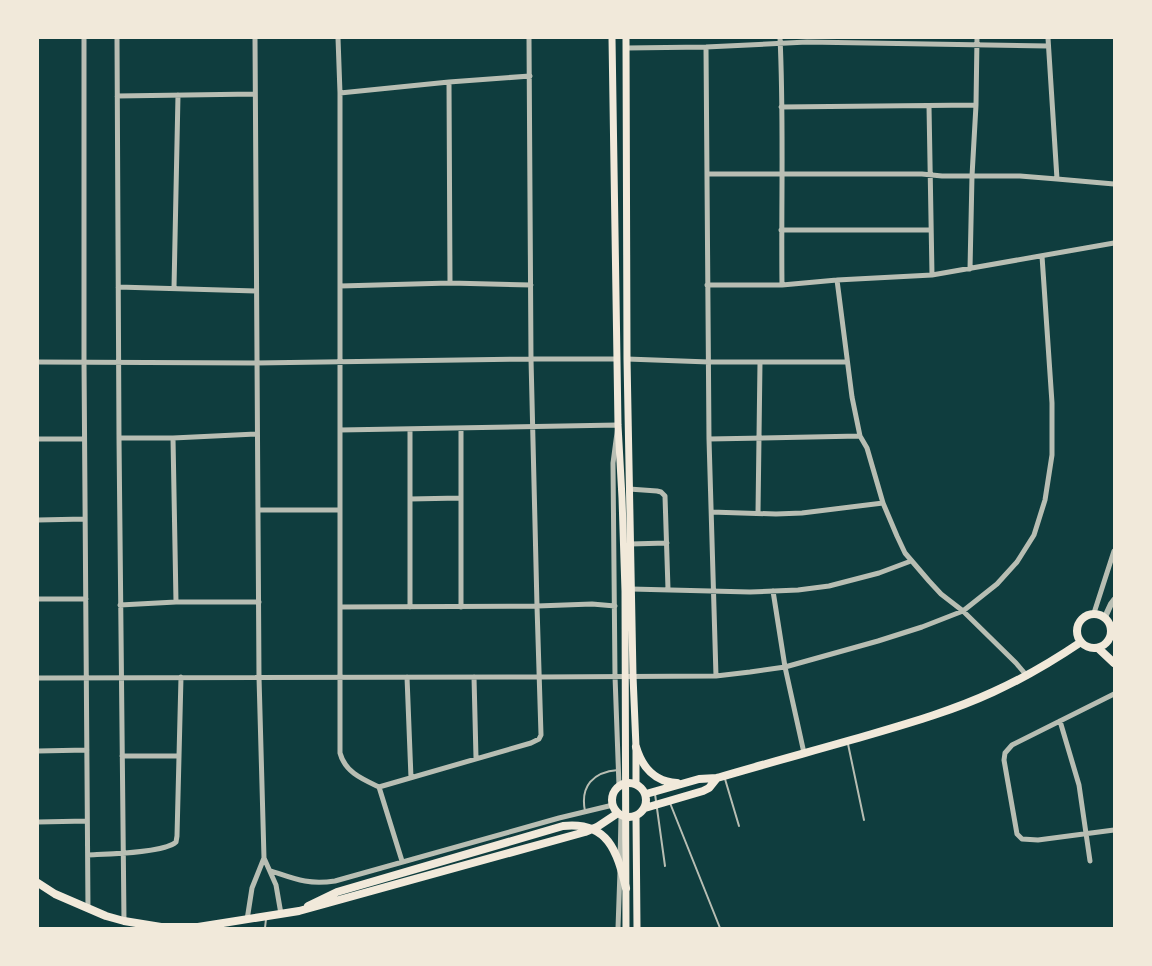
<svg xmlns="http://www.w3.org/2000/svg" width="1152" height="966" font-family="'Fira Sans',sans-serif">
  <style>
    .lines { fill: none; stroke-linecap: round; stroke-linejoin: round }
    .service { stroke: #b8beb3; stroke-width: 2 }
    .minor { stroke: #b8beb3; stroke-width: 5 }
    .tertiary { stroke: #b8beb3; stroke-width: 6 }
    .secondary { stroke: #f1e9da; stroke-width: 7 }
    .primary { stroke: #f1e9da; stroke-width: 8 }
  </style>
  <rect width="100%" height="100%" fill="#0f3d3e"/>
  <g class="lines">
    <path class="service" d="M848,744L864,820
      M725,779L739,826
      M655,794L665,866
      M670,803L720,928
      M585,811C580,786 593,772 618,770
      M265,928L266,919"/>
    <path class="minor" d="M84,38V361L88,909
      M117,38L119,438L124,921
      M255,38L259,677L264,858L276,885L281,914
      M338,38L340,93V753C345,772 362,779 379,787L402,861
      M780,38C784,120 781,203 782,285
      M706,47L709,439L716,676
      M626,48L706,47L807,42L1048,46
      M449,82L450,283
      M340,93L449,82L530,76
      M117,96L255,94
      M929,106L932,275
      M781,107L976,105
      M707,174H922L942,176H1020L1057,179L1048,38
      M1057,179L1114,184
      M781,230H931
      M970,269L972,176L976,105L977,38
      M837,280L852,397L860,436L867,448L883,503L897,536L905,553L929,581L941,594L963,611L1016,663L1027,676
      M707,285H782L837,280L932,275L1114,243
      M340,286L450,283L531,285
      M118,287L256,291
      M174,288L178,95
      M627,359L709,362H847
      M38,362L256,363L531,359H616
      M410,429V607
      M461,429V607
      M340,430L618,425L613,463L615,676L619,786
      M119,438H173L176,602
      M173,438L257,434
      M38,439H84
      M709,439L860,436
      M629,489L657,491L661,492L665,496L668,589
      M410,499L460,498
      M258,510H340
      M711,512L776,514L802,513L883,503
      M758,513L760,362
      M38,520L85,519
      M630,544L667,543
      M631,589L750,592L798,590L829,586L879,573L911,561
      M773,591L785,667L804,753
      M38,599H86
      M120,605L176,602H259
      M340,607L537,606L592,604L615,606
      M1094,613L1114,551
      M407,677L411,778
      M474,677L476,758
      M38,678L540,677L716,676L750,672L785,667L878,641L922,627L963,611L997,584L1017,562L1034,535L1045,500L1052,455V403L1042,256
      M1114,694L1012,745L1005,753L1004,760L1017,834L1022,839L1038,840L1114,830
      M1060,721L1079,785L1090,861
      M38,751L87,750
      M122,756H179
      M379,787L531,743L539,739L541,735L537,606L531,359L529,38
      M38,822L87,821
      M88,855C105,854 165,853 176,842L177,836L181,677
      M620,862L621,815
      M271,871C295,879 308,885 335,881L559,818L613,805
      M247,920L252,888L264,858
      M618,928L620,871"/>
    <path class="tertiary" d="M1105,617L1111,604L1114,600"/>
    <path class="secondary" d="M612,38L618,425L622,498L625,591L626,928
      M626,38L627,359L633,676L636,747V784
      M636,816L637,928"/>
    <path class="primary" d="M1077 631a17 17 0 1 1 34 0a17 17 0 1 1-34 0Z
      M1098,648L1114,663
      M636,747C642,767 655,782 677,783
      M612 800a17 17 0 1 1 34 0a17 17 0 1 1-34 0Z
      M646,794L699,779L717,778C768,763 820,749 872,734C913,722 954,710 993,692C1024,678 1053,661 1081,642
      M645,808L703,791L709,788L717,778
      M38,883L55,894L106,916L124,921L161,927H198L299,911L585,832L597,827L618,813
      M308,906L337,892L563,826C608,821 617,851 626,888"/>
  </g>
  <rect width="1152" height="966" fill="none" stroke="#f1e9da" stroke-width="78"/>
</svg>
